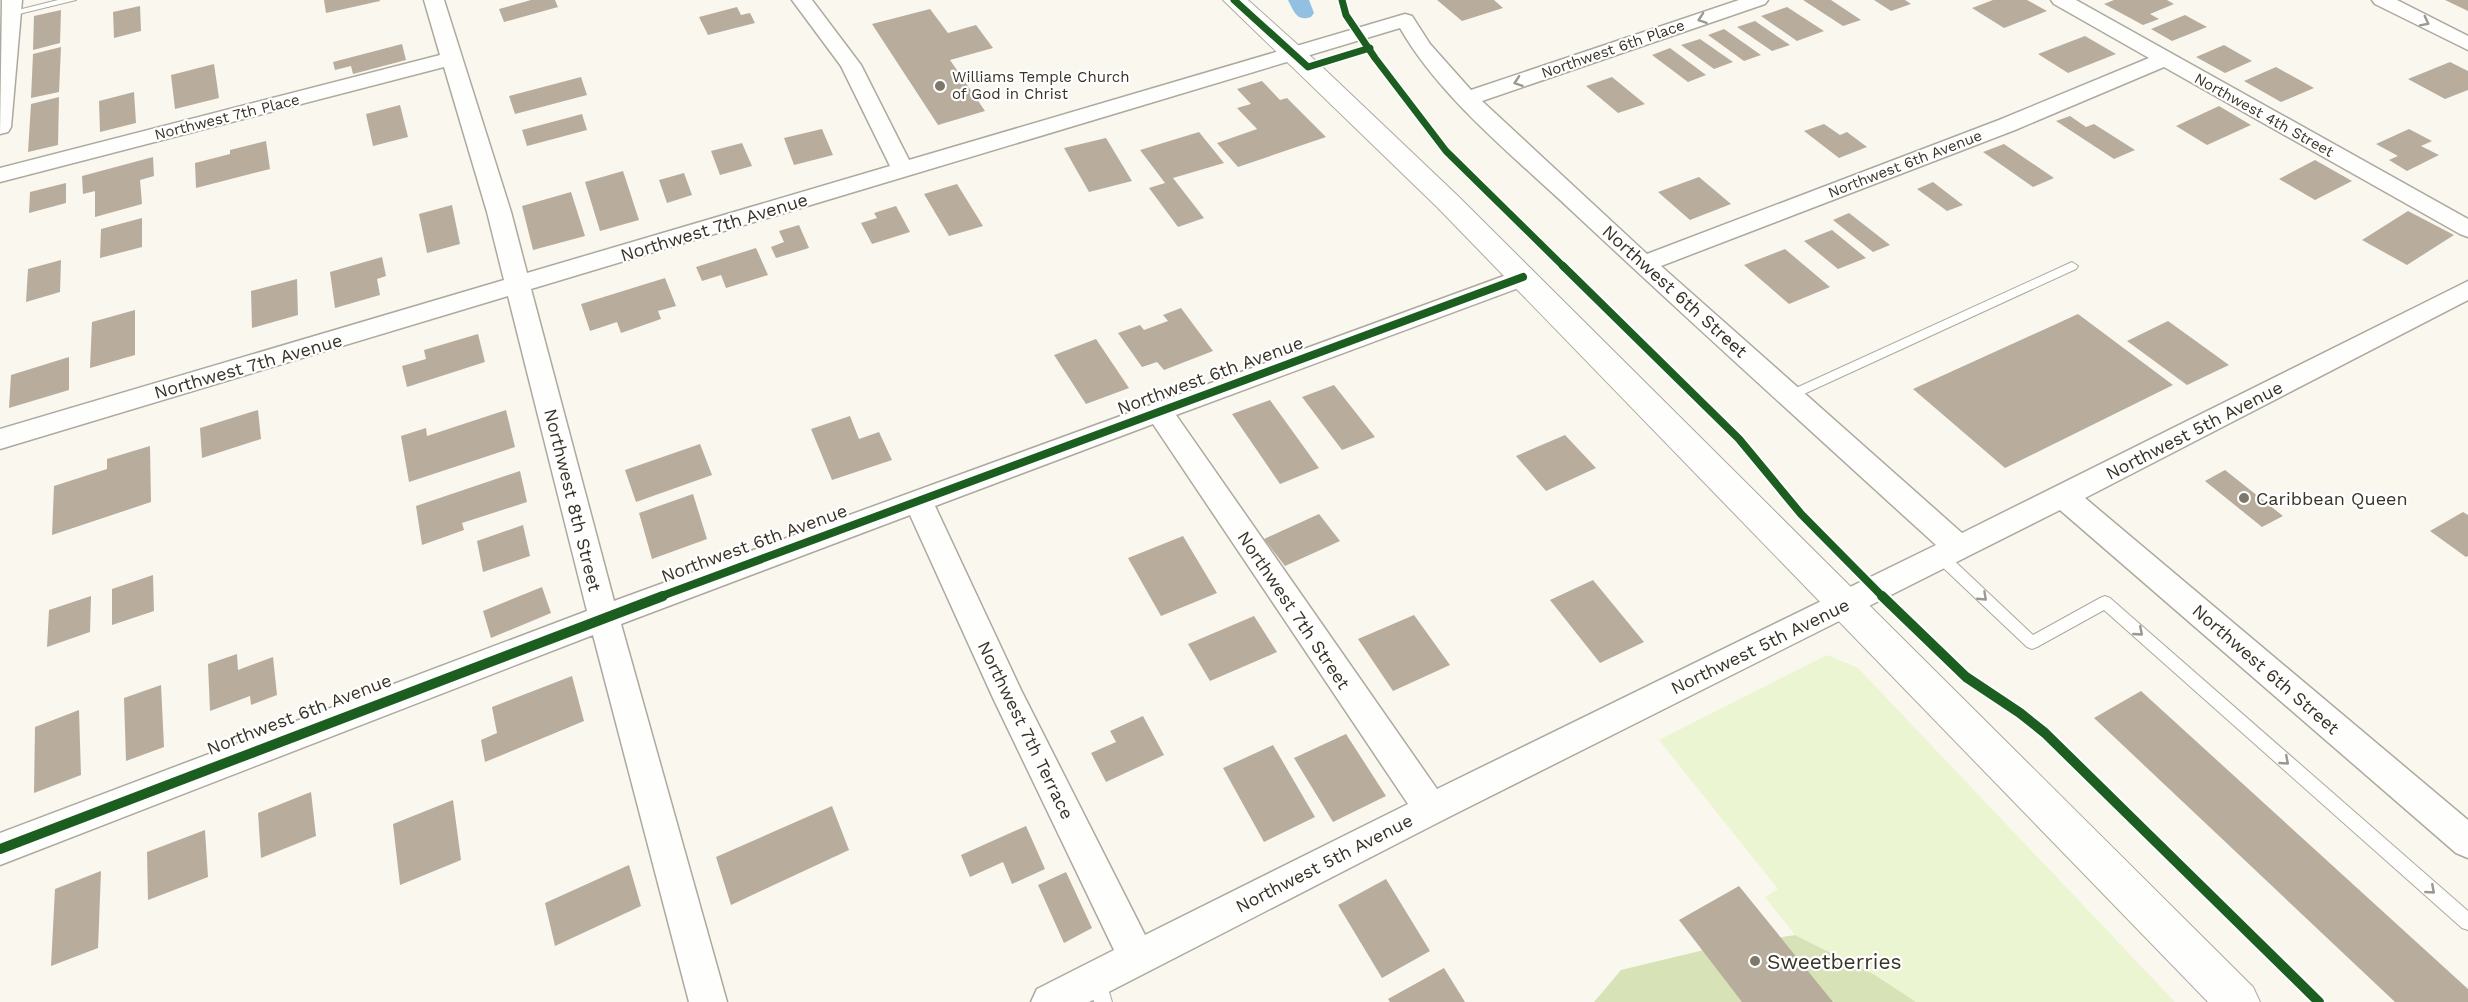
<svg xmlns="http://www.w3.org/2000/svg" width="2468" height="1002" font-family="'Work Sans',sans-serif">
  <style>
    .green { fill: #ebf5d1 }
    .forest { fill: #d7e3b6 }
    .water { fill: #93bfe2 }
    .building { fill: #b8ad9d }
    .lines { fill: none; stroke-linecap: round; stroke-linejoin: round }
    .lane-casing { stroke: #ada99f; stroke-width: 2 }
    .street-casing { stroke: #ada99f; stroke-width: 3 }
    .secondary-casing { stroke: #ada99f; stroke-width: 2 }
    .lane { fill: #fefefd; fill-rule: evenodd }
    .street { fill: #fefefd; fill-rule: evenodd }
    .secondary { fill: #fefefd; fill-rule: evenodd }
    .cycleway-far2-casing { stroke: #fff; stroke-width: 10 }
    .cycleway-far1-casing { stroke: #fff; stroke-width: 12 }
    .cycleway-casing { stroke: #fff; stroke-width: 14 }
    .cycleway-far2 { stroke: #1b5e20; stroke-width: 7 }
    .cycleway-far1 { stroke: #1b5e20; stroke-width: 8 }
    .cycleway { stroke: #1b5e20; stroke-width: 10 }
    .oneway { stroke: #9c9892 }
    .poi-dot { fill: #7d786c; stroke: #fff; stroke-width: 2 }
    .labels { text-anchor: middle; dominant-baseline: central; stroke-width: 4.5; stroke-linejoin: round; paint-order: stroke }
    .far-street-label { font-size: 15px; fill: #393326; stroke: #fff }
    .far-poi-label { font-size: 15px; fill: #393326; stroke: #fff; text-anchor: start }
    .street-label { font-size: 18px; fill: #393326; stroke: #fff }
    .poi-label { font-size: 18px; fill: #393326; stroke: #fff; text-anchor: start }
    .near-poi-label { font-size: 21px; fill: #393326; stroke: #fff; text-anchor: start }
  </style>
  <rect width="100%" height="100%" fill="#faf7ef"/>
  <path class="green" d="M1827,655L1858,668L2175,1002H1916L1875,975L1795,935L1765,897L1778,889L1659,740Z"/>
  <path class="forest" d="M1795,935L1875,975L1916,1002H1594L1621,970L1708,949Z"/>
  <path class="water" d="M1288,0H1309L1314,13L1311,17C1296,22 1294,11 1288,0Z"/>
  <path class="building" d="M324,0H380V1L326,13Z
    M531,0H555L558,7L504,22L499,9Z
    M1437,0H1494L1503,8L1462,21Z
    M1803,0H1831L1861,20L1843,26Z
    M1874,0H1905L1911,4L1891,11Z
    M1993,0H2027L2047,11L2004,28L1972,8Z
    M2114,0H2167L2174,4L2150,14L2159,19L2143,25L2104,4Z
    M2445,0H2468V11Z
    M140,6L141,31L114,38L113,12Z
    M737,7L741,15L750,13L755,23L708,35L699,17Z
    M1787,7L1824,31L1797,41L1761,16Z
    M930,9L948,33L976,25L993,48L950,60L985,111L938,125L872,24Z
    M61,10L60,43L33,50L34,16Z
    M2185,15L2207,27L2172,41L2151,29Z
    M1755,21L1790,45L1772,51L1737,27Z
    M1724,29L1761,55L1744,61L1708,35Z
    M2085,36L2116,54L2068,73L2038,54Z
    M1700,39L1733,62L1714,69L1681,45Z
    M402,44L406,60L353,74L351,66L335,70L333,62Z
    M2224,45L2252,61L2225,73L2196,57Z
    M61,47L59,92L31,98L33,54Z
    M1670,48L1706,75L1688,82L1652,55Z
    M2450,62L2468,71V90L2445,99L2408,79Z
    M214,64L219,98L175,109L171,75Z
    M2276,67L2314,88L2281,102L2244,81Z
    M581,77L587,95L515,114L509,96Z
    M1612,77L1645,104L1618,113L1586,86Z
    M1262,81L1280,100L1287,98L1326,137L1238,167L1217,143L1257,129L1237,108L1251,104L1237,89Z
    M134,92L136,123L100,132L99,101Z
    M59,97L58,145L28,152L31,104Z
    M400,105L408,137L373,146L366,114Z
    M2219,106L2251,125L2207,145L2176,126Z
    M582,114L587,130L527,146L522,130Z
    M2070,116L2086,127L2094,124L2135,150L2114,159L2056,121Z
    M1824,124L1840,135L1847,132L1867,147L1839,158L1804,131Z
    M822,129L833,155L794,165L784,138Z
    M2409,129L2432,141L2421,146L2439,155L2407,171L2389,160L2398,156L2376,144Z
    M1199,132L1224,163L1173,178L1204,218L1178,227L1149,188L1165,183L1140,150Z
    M1106,138L1132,181L1089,192L1064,148Z
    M266,141L270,169L196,188L195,163L230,154V150Z
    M742,143L752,166L720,175L711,151Z
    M2004,144L2054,178L2033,187L1983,152Z
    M153,157L154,176L140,180L142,204L95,217V191L83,194L82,176Z
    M2315,160L2352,181L2315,200L2279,179Z
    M623,171L639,220L600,231L585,182Z
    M684,173L692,195L667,203L659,180Z
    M1699,177L1731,204L1690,220L1658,192Z
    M1933,182L1963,205L1947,211L1917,189Z
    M66,183V203L29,213L30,192Z
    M957,184L983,226L949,236L924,194Z
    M571,192L585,236L533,250L522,206Z
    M452,205L460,244L427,253L419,214Z
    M896,206L910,232L872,244L861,223L877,218L874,213Z
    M2408,211L2454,235L2407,265L2362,240Z
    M1849,213L1890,245L1873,252L1833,220Z
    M142,218V247L100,258L101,229Z
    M799,225L809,248L776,258L771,247L784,242L779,231Z
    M1832,230L1866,258L1838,269L1804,241Z
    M756,248L768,275L726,288L721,275L702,281L696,267Z
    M1785,249L1830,287L1789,304L1744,265Z
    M382,257L386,276L377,279L380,295L335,308L330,272Z
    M61,260L60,292L26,302L28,269Z
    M665,278L676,306L658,311L661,319L621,333L617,322L590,331L581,304Z
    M297,279L298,315L252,328L251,291Z
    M1181,308L1213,351L1164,370L1157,362L1142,367L1118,333L1140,325L1144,330L1168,321L1163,315Z
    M135,310V355L90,368L92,322Z
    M2078,314L2173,385L2005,468L1913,389Z
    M2168,321L2229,365L2187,385L2127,341Z
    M478,334L485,362L407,387L402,366L426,359L424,350Z
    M1096,339L1129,388L1086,404L1054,355Z
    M69,357V390L9,408L11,375Z
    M1334,385L1375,437L1342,450L1302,397Z
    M1270,400L1319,468L1280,484L1232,414Z
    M258,410L261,439L202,458L200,428Z
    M506,410L515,447L409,482L401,436L426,428L427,436Z
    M850,416L859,439L879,432L892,460L832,480L811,429Z
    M1565,435L1596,468L1546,491L1516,456Z
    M700,444L712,475L636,502L625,470Z
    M150,446L151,502L52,535L54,486L107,469V459Z
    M2225,470L2283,516L2262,527L2205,481Z
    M520,471L527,502L462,523L464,530L422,545L416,506Z
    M693,494L707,539L652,559L639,513Z
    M2463,512L2468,515V556L2466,557L2430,531Z
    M1319,514L1340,541L1285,566L1264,539Z
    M523,525L530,556L483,572L477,541Z
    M1183,536L1217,593L1161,616L1128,558Z
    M153,575L154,611L112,625V589Z
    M1593,580L1644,642L1600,663L1550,600Z
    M542,587L551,613L491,638L483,611Z
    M91,596L90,632L47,647L49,610Z
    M1414,615L1450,665L1393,691L1358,639Z
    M1254,616L1277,652L1210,681L1188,644Z
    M237,654L238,670L273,657L277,695L251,705L250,696L210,711L208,664Z
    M572,676L584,721L485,762L481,740L497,733L492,707Z
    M161,685L164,747L126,761L124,698Z
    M2141,691L2468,989V1002H2395L2094,718Z
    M79,710L81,775L34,793L35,727Z
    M1143,716L1164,755L1106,782L1091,753L1116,742L1110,731Z
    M1346,734L1386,796L1333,822L1294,758Z
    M1273,745L1315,817L1264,842L1223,768Z
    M311,792L316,836L261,858L258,813Z
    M453,800L461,860L400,885L393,824Z
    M832,806L849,850L731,905L716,857Z
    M1026,826L1045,869L1012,884L1003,862L970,877L961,855Z
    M205,830L208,877L148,900L147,852Z
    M629,865L641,906L555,946L545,903Z
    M101,871L98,948L51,966L55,889Z
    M1066,872L1092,928L1064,943L1038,885Z
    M1386,879L1430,951L1382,978L1338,905Z
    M1739,886L1833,1002H1742L1679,920Z
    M1444,968L1465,1002H1390L1388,999Z"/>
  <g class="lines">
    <g class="lane-casing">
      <path id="lane" d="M58,0H76L11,16L6,13Z
        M2072,262L2078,266L2076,269L1793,399L1789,401L1783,396L1785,393Z
        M1941,551L1946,553L2033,635L2100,598L2105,596L2110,598L2468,911V930L2462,928L2104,610L2037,647L2032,649L2027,647L1936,561L1934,557L1936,553Z
        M1097,969L1103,972L1112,1002H1094L1088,978L1091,972Z"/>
    </g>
    <g class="street-casing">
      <path id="street" d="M2,0H22L11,127L8,132L0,134Z
        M424,0H444L511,212L527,273L890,166L841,66L792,0H812L861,65L909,160L1405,14L1412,16L1430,44L1471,90L1739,0H1768L1765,4L1482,101L1647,254L1999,120L2149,58L2054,4L2051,0H2076L2468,219V237L2460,234L2164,67L2015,130L1661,266L1962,533L2468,281V300L2085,498L2468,820V858L2456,853L2060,510L1443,820L1089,1002H1031L1037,989L1114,950L993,698L910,515L621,624L727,1002H689L593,635L0,865V833L587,611L508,296L0,449V429L504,280L487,212L444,67L0,182V168L440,55ZM1400,28C1441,99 1515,157 1574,213C1694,325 1815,435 1936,545L1437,789L1176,415L1532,283L1535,277L1532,271L1523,269L614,601L531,289ZM1153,424L1408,804L1145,935L1021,690L935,506Z
        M2372,0H2397L2468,36V50L2375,4Z"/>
    </g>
    <g class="secondary-casing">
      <path id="secondary" d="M1223,0H1248L1317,62L1458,196L2253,987L2260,1002H2208L1438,208Z"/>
    </g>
    <use href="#lane" class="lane"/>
    <use href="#street" class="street"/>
    <use href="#secondary" class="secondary"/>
    <g class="cycleway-far2-casing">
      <path id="cycleway-far2" d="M1234,0L1308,67L1370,48
        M1342,0L1346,15L1375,58L1446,151L1565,268"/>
    </g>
    <g class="cycleway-far1-casing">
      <path id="cycleway-far1" d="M1563,266L1739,439L1801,514L1883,597
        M659,597L1523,277"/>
    </g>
    <g class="cycleway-casing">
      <path id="cycleway" d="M1882,596L1966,677L2020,713L2045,733L2319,1002
        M0,849L663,596"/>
    </g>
    <use href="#cycleway-far2" class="cycleway-far2"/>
    <use href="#cycleway-far1" class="cycleway-far1"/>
    <use href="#cycleway" class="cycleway"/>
  </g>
  <defs><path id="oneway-chevron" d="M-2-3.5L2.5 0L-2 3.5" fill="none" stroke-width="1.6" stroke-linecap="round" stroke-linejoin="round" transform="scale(1.5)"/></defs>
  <g class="oneway">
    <use href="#oneway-chevron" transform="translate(1702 19) rotate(161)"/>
    <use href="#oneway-chevron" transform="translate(2425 22) rotate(27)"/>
    <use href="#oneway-chevron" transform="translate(1518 82) rotate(161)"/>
    <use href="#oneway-chevron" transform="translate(1983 597) rotate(43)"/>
    <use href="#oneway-chevron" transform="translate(2139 632) rotate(41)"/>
    <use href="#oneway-chevron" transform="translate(2285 761) rotate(41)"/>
    <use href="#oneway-chevron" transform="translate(2431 890) rotate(41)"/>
  </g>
  <g class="poi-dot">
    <circle cx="940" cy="86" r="6"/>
    <circle cx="2244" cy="498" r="6"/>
    <circle cx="1755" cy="961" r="6"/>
  </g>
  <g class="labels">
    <g class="far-street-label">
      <text transform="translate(1613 49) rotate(-19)">Northwest 6th Place</text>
      <text transform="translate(2264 115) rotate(29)">Northwest 4th Street</text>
      <text transform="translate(227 117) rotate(-14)">Northwest 7th Place</text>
      <text transform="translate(1905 164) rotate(-21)">Northwest 6th Avenue</text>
    </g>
    <g class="far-poi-label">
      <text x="952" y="77">Williams Temple Church<tspan x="952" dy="17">of God in Christ</tspan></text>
    </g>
    <g class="street-label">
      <text transform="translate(714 227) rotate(-17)">Northwest 7th Avenue</text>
      <text transform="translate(1675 291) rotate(42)">Northwest 6th Street</text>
      <text transform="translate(248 366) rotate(-16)">Northwest 7th Avenue</text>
      <text transform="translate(1210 375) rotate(-20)">Northwest 6th Avenue</text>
      <text transform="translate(2194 430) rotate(-27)">Northwest 5th Avenue</text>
      <text transform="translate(573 500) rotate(76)">Northwest 8th Street</text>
      <text transform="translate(754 543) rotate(-20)">Northwest 6th Avenue</text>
      <text transform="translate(1294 610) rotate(56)">Northwest 7th Street</text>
      <text transform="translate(1760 646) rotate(-26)">Northwest 5th Avenue</text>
      <text transform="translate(2266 669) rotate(41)">Northwest 6th Street</text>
      <text transform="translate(299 714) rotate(-21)">Northwest 6th Avenue</text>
      <text transform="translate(1026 730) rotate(64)">Northwest 7th Terrace</text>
      <text transform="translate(1324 863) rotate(-27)">Northwest 5th Avenue</text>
    </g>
    <g class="poi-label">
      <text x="2256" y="498">Caribbean Queen</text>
    </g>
    <g class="near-poi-label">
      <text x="1767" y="961">Sweetberries</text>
    </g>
  </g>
</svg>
